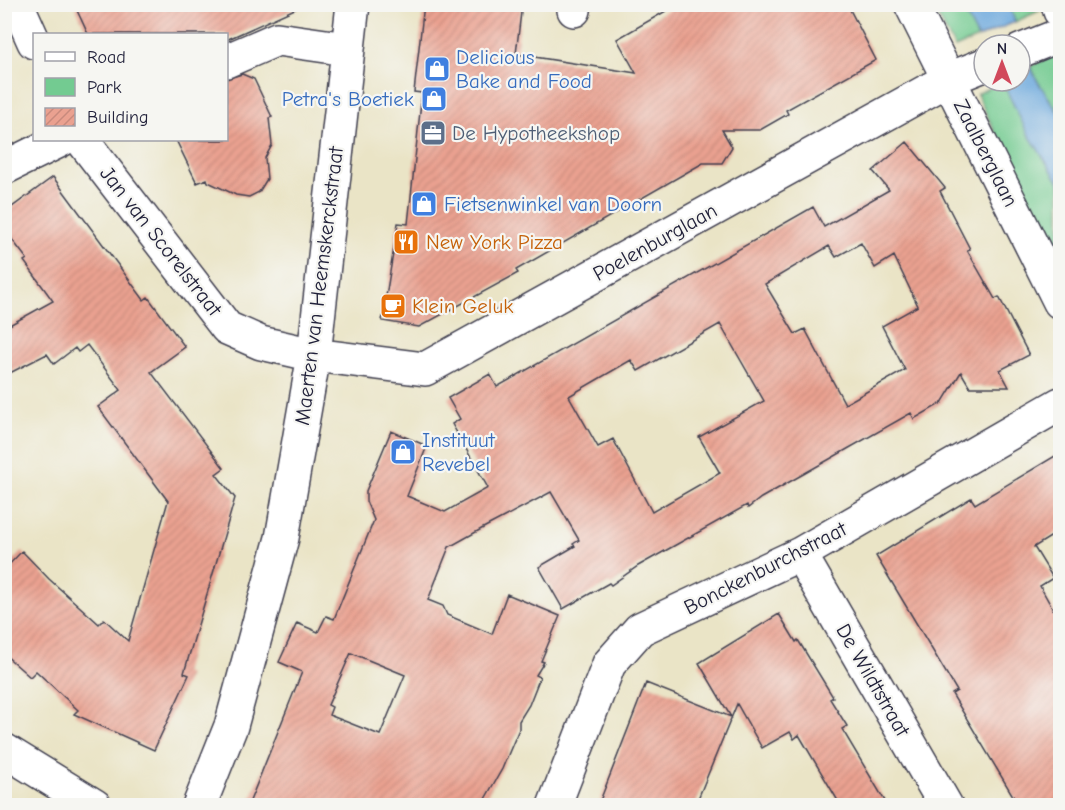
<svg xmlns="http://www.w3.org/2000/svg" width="1065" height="810" font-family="'Comic Neue',sans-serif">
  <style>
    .green { fill: #73cb91; stroke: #4a7666; stroke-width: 1.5 }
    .water { fill: #6ca8dd; stroke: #47658c; stroke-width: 1.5 }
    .building { fill: url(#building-hatch); fill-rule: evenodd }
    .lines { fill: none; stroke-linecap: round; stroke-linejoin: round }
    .street-casing { stroke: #403f50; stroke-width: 36 }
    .secondary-casing { stroke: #403f50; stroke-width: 36 }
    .street { stroke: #fff; stroke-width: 33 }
    .secondary { stroke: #fff; stroke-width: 33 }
    .labels { text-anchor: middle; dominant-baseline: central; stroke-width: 4.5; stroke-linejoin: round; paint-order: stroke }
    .shop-label { font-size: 21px; fill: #366cbe; stroke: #f6f6f2; text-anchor: start }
    .service-label { font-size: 21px; fill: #4e5e75; stroke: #f6f6f2; text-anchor: start }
    .street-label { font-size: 21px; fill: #22223b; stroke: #f6f6f2 }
    .food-label { font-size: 21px; fill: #c56008; stroke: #f6f6f2; text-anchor: start }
  </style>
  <defs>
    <pattern id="building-hatch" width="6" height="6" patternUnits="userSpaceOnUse" patternTransform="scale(1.5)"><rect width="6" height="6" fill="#eaa190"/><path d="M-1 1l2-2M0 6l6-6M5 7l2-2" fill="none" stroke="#c88a7d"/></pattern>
  </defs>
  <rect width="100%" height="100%" fill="#f6f6f2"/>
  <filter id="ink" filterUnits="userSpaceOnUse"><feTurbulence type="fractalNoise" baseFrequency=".0167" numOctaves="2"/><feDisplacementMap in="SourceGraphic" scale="12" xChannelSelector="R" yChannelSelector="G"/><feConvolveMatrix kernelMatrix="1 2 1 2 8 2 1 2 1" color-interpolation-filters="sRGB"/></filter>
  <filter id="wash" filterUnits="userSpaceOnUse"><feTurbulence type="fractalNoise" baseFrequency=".008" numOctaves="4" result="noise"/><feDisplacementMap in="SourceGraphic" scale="24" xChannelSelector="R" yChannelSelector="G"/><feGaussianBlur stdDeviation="1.35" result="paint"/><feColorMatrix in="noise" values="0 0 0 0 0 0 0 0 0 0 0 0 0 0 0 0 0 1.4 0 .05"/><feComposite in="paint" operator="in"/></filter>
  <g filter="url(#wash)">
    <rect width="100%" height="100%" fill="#eae4c6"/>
    <path class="green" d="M932,5H961L978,38L955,48Z
      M1009,5H1039L1041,10L1015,22Z
      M1060,51V115L1038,82L1031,66Z
      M1002,81L1027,132L1060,184V261L1020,185L977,94Z"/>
    <path class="water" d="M961,5H1009L1015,22L978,38Z
      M1030,66L1038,82L1060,115V184L1027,132L1002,81H1020V72Z"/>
    <g id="blocks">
      <path class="building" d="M74,4H306L226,40V34H88Z
        M424,4H522L516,54L636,73L617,39L678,4H847L876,60L786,110L788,114L760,130H722L732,147L722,163H703L516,270L518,273L419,327L382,321L398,223L408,224L422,93L414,92Z
        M242,74L254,79L272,117L269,118L272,145L265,158L267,179L259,192L249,197L236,195L208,182L207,179L197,183L176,140H226V79Z
        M907,142L945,188L940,191L970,249L967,250L995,299L999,297L1029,355L1000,370L1009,387H970L961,372L942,403L914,419L911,413L761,498L748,508L747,505L638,566L611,585L609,583L563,609L539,567L575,546L573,544L579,540L551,492L485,527L449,547L428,600L443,606L447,615L492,634L507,594L560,616L541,661L544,662L536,675L540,677L529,705L519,721V729L502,769L481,806H248L302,672L279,662L297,623L318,632L326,616L334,619L374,520L366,501V491L391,431L427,446L407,496L445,512L488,488L452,424L460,419L448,398L490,374L497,387L813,207L824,227L889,190L873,171ZM861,243L875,268L894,256L918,306L882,326L905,370L845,404L805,329L795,334L765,284L829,246L836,257ZM720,324L764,401L699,437L720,473L652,512L613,439L598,447L569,396L631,360L638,371ZM351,653L405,675L380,735L329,715L332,707L328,705Z
        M53,177L144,300L148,297L185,347L151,372L224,468L216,474L235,498L184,673L189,675L154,750L74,714L78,710L36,671L30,677L4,654V570L22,551L49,579L99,624L104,619L128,641L168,501L98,407L121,390L87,345L78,352L75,348L54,364L47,354L4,376V328L53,301L24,261L27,259L4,229V213Z
        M1060,453V531L1034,547L1053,578L1040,586L1060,622V806H1019L952,694L957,691L876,556L971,498L975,504Z
        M779,614L796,642L798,640L833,697L830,699L847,726L842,729L888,806H841L799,735L794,739L790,732L762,748L737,704L695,806H598L646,683L731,717L699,663Z"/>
    </g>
  </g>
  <g filter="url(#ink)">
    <use href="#blocks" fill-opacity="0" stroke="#403f50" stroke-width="1.5"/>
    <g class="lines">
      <g class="street-casing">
        <path id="street" d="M17,4L34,42
          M911,4L1060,302
          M1058,4L1060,11
          M574,10L575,4
          M1020,51L1060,35
          M226,61L277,39L347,49
          M82,140L227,328L261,343L314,355L425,369L949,79L984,65
          M4,168L61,140
          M800,554L946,806
          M199,806L231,726L282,538L314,355L353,4
          M554,806L609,664L640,629L800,554L1060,404"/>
      </g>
      <g class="secondary-casing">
        <path id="secondary" d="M4,750L95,806"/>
      </g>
      <use href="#street" class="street"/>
      <use href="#secondary" class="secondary"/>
    </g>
  </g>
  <defs>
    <g id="shop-square" transform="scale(1.35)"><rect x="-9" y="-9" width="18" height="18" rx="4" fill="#3f7fe0" stroke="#f6f6f2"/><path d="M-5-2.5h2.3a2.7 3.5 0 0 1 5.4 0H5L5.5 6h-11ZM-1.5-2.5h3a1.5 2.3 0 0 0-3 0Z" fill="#fff"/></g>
    <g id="office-square" transform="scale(1.35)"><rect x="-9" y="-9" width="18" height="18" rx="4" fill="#5c6f8a" stroke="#f6f6f2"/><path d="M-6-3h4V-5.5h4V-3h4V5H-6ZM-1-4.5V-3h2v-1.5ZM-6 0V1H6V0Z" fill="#fff"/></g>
    <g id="restaurant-square" transform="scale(1.35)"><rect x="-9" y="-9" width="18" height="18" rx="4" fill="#e8710a" stroke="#f6f6f2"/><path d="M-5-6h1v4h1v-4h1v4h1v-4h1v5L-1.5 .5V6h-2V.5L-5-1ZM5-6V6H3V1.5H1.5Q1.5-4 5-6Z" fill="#fff"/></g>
    <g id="cafe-square" transform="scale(1.35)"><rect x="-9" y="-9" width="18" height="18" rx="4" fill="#e8710a" stroke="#f6f6f2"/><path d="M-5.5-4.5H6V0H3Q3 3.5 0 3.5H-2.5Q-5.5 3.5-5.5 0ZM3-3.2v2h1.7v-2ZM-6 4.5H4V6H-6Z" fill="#fff"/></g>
  </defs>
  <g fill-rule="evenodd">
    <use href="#shop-square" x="437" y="69"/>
    <use href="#shop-square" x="434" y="99"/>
    <use href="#office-square" x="433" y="133"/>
    <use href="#shop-square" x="424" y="204"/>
    <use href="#restaurant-square" x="406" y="242"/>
    <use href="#cafe-square" x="393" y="306"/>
    <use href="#shop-square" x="403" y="452"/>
  </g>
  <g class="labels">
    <g class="shop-label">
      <text x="456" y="57">Delicious<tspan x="456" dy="24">Bake and Food</tspan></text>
      <text x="414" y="99" text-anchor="end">Petra's Boetiek</text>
      <text x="444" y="204">Fietsenwinkel van Doorn</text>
      <text x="422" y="440">Instituut<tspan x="422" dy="24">Revebel</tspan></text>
    </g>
    <g class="service-label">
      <text x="452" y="133">De Hypotheekshop</text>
    </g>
    <g class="street-label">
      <text transform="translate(986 153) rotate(63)">Zaalberglaan</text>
      <text transform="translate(161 241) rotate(52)">Jan van Scorelstraat</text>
      <text transform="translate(655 242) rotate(-29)">Poelenburglaan</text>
      <text transform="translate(319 286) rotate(-83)">Maerten van Heemskerckstraat</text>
      <text transform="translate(765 568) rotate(-27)">Bonckenburchstraat</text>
      <text transform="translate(873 680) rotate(60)">De Wildtstraat</text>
    </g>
    <g class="food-label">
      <text x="426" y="242">New York Pizza</text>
      <text x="412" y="306">Klein Geluk</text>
    </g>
  </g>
  <rect width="1065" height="810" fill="none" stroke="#f6f6f2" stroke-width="24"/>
  <rect x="33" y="33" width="195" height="108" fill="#f6f6f2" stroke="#a1a1a9" stroke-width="1.5"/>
  <rect x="45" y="52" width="30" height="9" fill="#ffffff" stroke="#a1a1a9" stroke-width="1.5"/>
  <text x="87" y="63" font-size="18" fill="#22223b">Road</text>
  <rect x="45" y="78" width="30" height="18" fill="#73cb91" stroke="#a1a1a9" stroke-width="1.5"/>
  <text x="87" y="93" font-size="18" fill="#22223b">Park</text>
  <rect x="45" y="108" width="30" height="18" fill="url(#building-hatch)" stroke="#a1a1a9" stroke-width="1.5"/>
  <text x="87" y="123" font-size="18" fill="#22223b">Building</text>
  <g transform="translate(1002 63)"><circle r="28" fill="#f6f6f2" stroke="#a1a1a9" stroke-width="1.5"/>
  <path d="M0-4.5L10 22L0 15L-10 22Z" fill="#d1495b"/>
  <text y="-9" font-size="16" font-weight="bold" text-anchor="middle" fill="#22223b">N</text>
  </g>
</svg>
